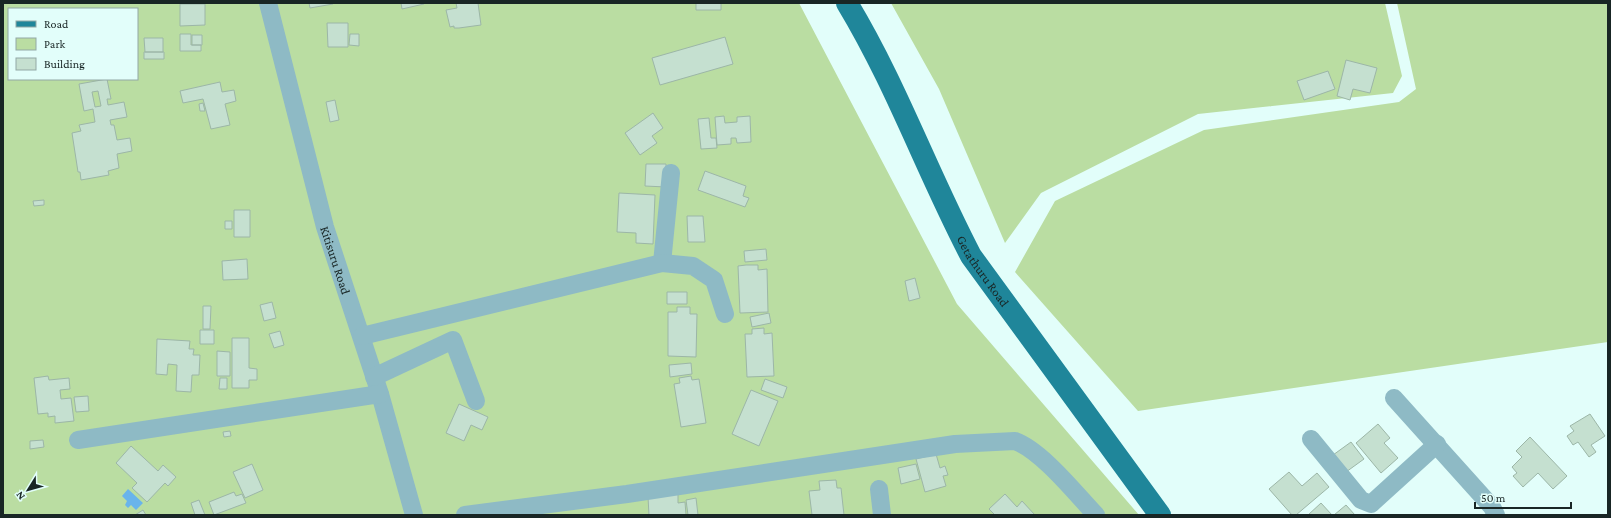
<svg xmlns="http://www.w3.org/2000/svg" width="1611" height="518" font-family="'Crimson Pro',serif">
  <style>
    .green { fill: #badda2; fill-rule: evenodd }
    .water { fill: #69b4eb }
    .building { fill: #c5e0d0; stroke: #9cb6a7; fill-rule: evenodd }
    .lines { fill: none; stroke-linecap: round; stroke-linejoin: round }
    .minor { stroke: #8ebac5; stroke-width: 18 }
    .major { stroke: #1f869a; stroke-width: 22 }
    .labels { text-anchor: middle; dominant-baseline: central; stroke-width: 3; stroke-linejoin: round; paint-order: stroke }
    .street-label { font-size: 13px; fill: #192625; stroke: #e2fefa }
  </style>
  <rect width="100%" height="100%" fill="#e2fefa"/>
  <path class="green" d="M3,3H799L957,304L1139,515H3ZM9,9H137V79H9Z
    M891,3H1385L1402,76L1393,93L1198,114L1041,193L1005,243L939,89Z
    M1397,3H1608V342L1138,411L1015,272L1055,201L1204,130L1399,102L1416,89Z"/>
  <path class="water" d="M128,489L143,503L136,510L131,505L128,508L125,505L127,501L122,496Z"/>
  <path class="building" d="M309,3H333V4L310,8Z
    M401,3H423L424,4L402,9Z
    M456,3H478L481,25L459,28H454V26L450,27L446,10L457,8Z
    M696,3H721V10H696Z
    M180,4H205V25L180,26Z
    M327,23H348V47H328Z
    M180,34H191V45H201V51H180Z
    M350,34H359V46L349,45Z
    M192,35H202V45H192Z
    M725,37L733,64L660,85L652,58Z
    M144,38H163V52H145Z
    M144,52H164V59H144Z
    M1346,60L1377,68L1370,93L1353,89L1350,100L1337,96Z
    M1328,71L1335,89L1304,100L1297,81Z
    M107,79L111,99H107L108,105L124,102L127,117L110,120L111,125H114L117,140L130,138L132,151L117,154L119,168L108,171L109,175L81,180L80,172H78L72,133L81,131L79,125L95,122L93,109L84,111L79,84ZM98,91L101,106L95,107L92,92Z
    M220,82L222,92L234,90L236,101L225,104L230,125L211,129L203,99L183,103L180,91Z
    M335,100L339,120L330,122L326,102Z
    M203,103L205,111H200L199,104Z
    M653,113L663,128L652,136L657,143L640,155L625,133Z
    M724,116L725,123L737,122V117L750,116L751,142L737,143L736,138H731V144L717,145L715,117Z
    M709,118L711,138H716L717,148L701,149L698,119Z
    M646,164H666V187L645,186Z
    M705,171L746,186L743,196L749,198L745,207L698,190Z
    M619,193L655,195L653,244L636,243V233L617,232Z
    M44,200V205L34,206L33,201Z
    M234,210H250V237H234Z
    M687,216H703L705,242H688Z
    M225,221H232V229H225Z
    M766,249L767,260L745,262L744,251Z
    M247,259L248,279L223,280L222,261Z
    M746,265H758V270L767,269L768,312L740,313L738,266Z
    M915,278L920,298L909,301L905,281Z
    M667,292H687V304H667Z
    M272,302L276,318L264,321L260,305Z
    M203,306H211L210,329H203Z
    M677,307H690V314H697L696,357L668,356V312H677Z
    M769,313L771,323L752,327L750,317Z
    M764,328V334L772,333L774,376L747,377L745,334H752V329Z
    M200,330H214V344H200Z
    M280,331L284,345L274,348L269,334Z
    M232,338H249V368L257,369V380H249V388H232Z
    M157,339L190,341L189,349H194L193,355H200L199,375H192L191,392L176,391L177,365L168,364L167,375L156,374Z
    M217,351L230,352V376H217Z
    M691,363L692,374L670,377L669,365Z
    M48,376L49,380L69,378L70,389L60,390L61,399L71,398L74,421L55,423V416L48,417V413L38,414L34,378Z
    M691,376L692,380L699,379L706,423L681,427L674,384L680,383L679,378Z
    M220,378H227V389H219Z
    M765,379L787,387L783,398L761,390Z
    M751,390L778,401L759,446L732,434Z
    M88,396L89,411L76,412L74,397Z
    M459,404L488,417L482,430L471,425L464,441L446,433Z
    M1590,414L1605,436L1591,445L1596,452L1589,457L1578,442L1573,445L1567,436L1574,431L1570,426Z
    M1378,424L1390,438L1384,443L1398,458L1381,473L1356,443Z
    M230,431L231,436L224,437L223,432Z
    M1530,437L1567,476L1553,489L1538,473L1523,487L1513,476L1517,473L1512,467L1522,457L1516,451Z
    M43,440L44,447L30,449V441Z
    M1351,442L1364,459L1346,472L1333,455Z
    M131,446L158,471L163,465L176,477L168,486L165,483L147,502L132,488L137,483L116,463Z
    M936,454L940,468L945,466L948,475L943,476L946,486L925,492L916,459Z
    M252,464L263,490L245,498L233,472Z
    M916,464L920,479L901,484L898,468Z
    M1289,472L1302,486L1317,473L1329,487L1296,515H1292L1269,489Z
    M836,480L837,488H841L844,515H812L809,491L820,490L819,481Z
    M234,492L236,496L242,494L246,503L214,515L209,502Z
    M678,494V503L685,502L686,515H649L648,497Z
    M1005,494L1017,507L1022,501L1035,515H995L989,509Z
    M696,498L698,515H688L686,500Z
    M199,500L205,515H195L191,503Z
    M1321,503L1332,515H1308Z
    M1346,505L1355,515H1334Z
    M143,510L146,515H135Z"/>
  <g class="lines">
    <g class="minor">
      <path id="s1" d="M268,3L325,227L380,394L414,515"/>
      <path d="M662,263L671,173"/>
      <path d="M362,336L662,263L693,266L714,280L725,314"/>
      <path d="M374,377L453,340L476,401"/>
      <path d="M1394,398L1492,507L1496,515"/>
      <path d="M1311,439L1361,500L1371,504L1437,444"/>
      <path d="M78,440L380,394"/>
      <path d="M879,489L882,515"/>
      <path d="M465,515L627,494L955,444L1015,441C1042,451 1076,494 1096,515"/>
    </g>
    <path class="major" id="s2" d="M847,3C896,84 927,172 971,256L1160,515"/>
  </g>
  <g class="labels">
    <g class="street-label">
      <text stroke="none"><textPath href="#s1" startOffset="266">Kitisuru Road</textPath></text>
      <text stroke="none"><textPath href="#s2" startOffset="301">Getathuru Road</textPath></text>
    </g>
  </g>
  <rect width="1611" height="518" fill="none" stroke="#192625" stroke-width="8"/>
  <rect x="8" y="8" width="130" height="72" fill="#e2fefa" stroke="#92a8a5"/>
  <rect x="16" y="21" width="20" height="6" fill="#1f869a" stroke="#92a8a5"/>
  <text x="44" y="28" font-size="12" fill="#192625">Road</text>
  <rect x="16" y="38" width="20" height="12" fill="#badda2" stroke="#92a8a5"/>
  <text x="44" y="48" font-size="12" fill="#192625">Park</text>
  <rect x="16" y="58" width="20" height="12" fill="#c5e0d0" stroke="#92a8a5"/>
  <text x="44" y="68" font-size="12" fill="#192625">Building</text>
  <g transform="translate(28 490) rotate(233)" stroke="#e2fefa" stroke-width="3" paint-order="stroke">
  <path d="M0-3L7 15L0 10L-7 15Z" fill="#192625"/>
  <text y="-6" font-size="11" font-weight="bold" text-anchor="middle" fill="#192625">N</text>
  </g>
  <path d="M1475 502v6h96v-6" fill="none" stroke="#192625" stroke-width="2"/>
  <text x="1481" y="502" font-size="12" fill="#192625" stroke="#e2fefa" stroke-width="3" paint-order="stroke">50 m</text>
</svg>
